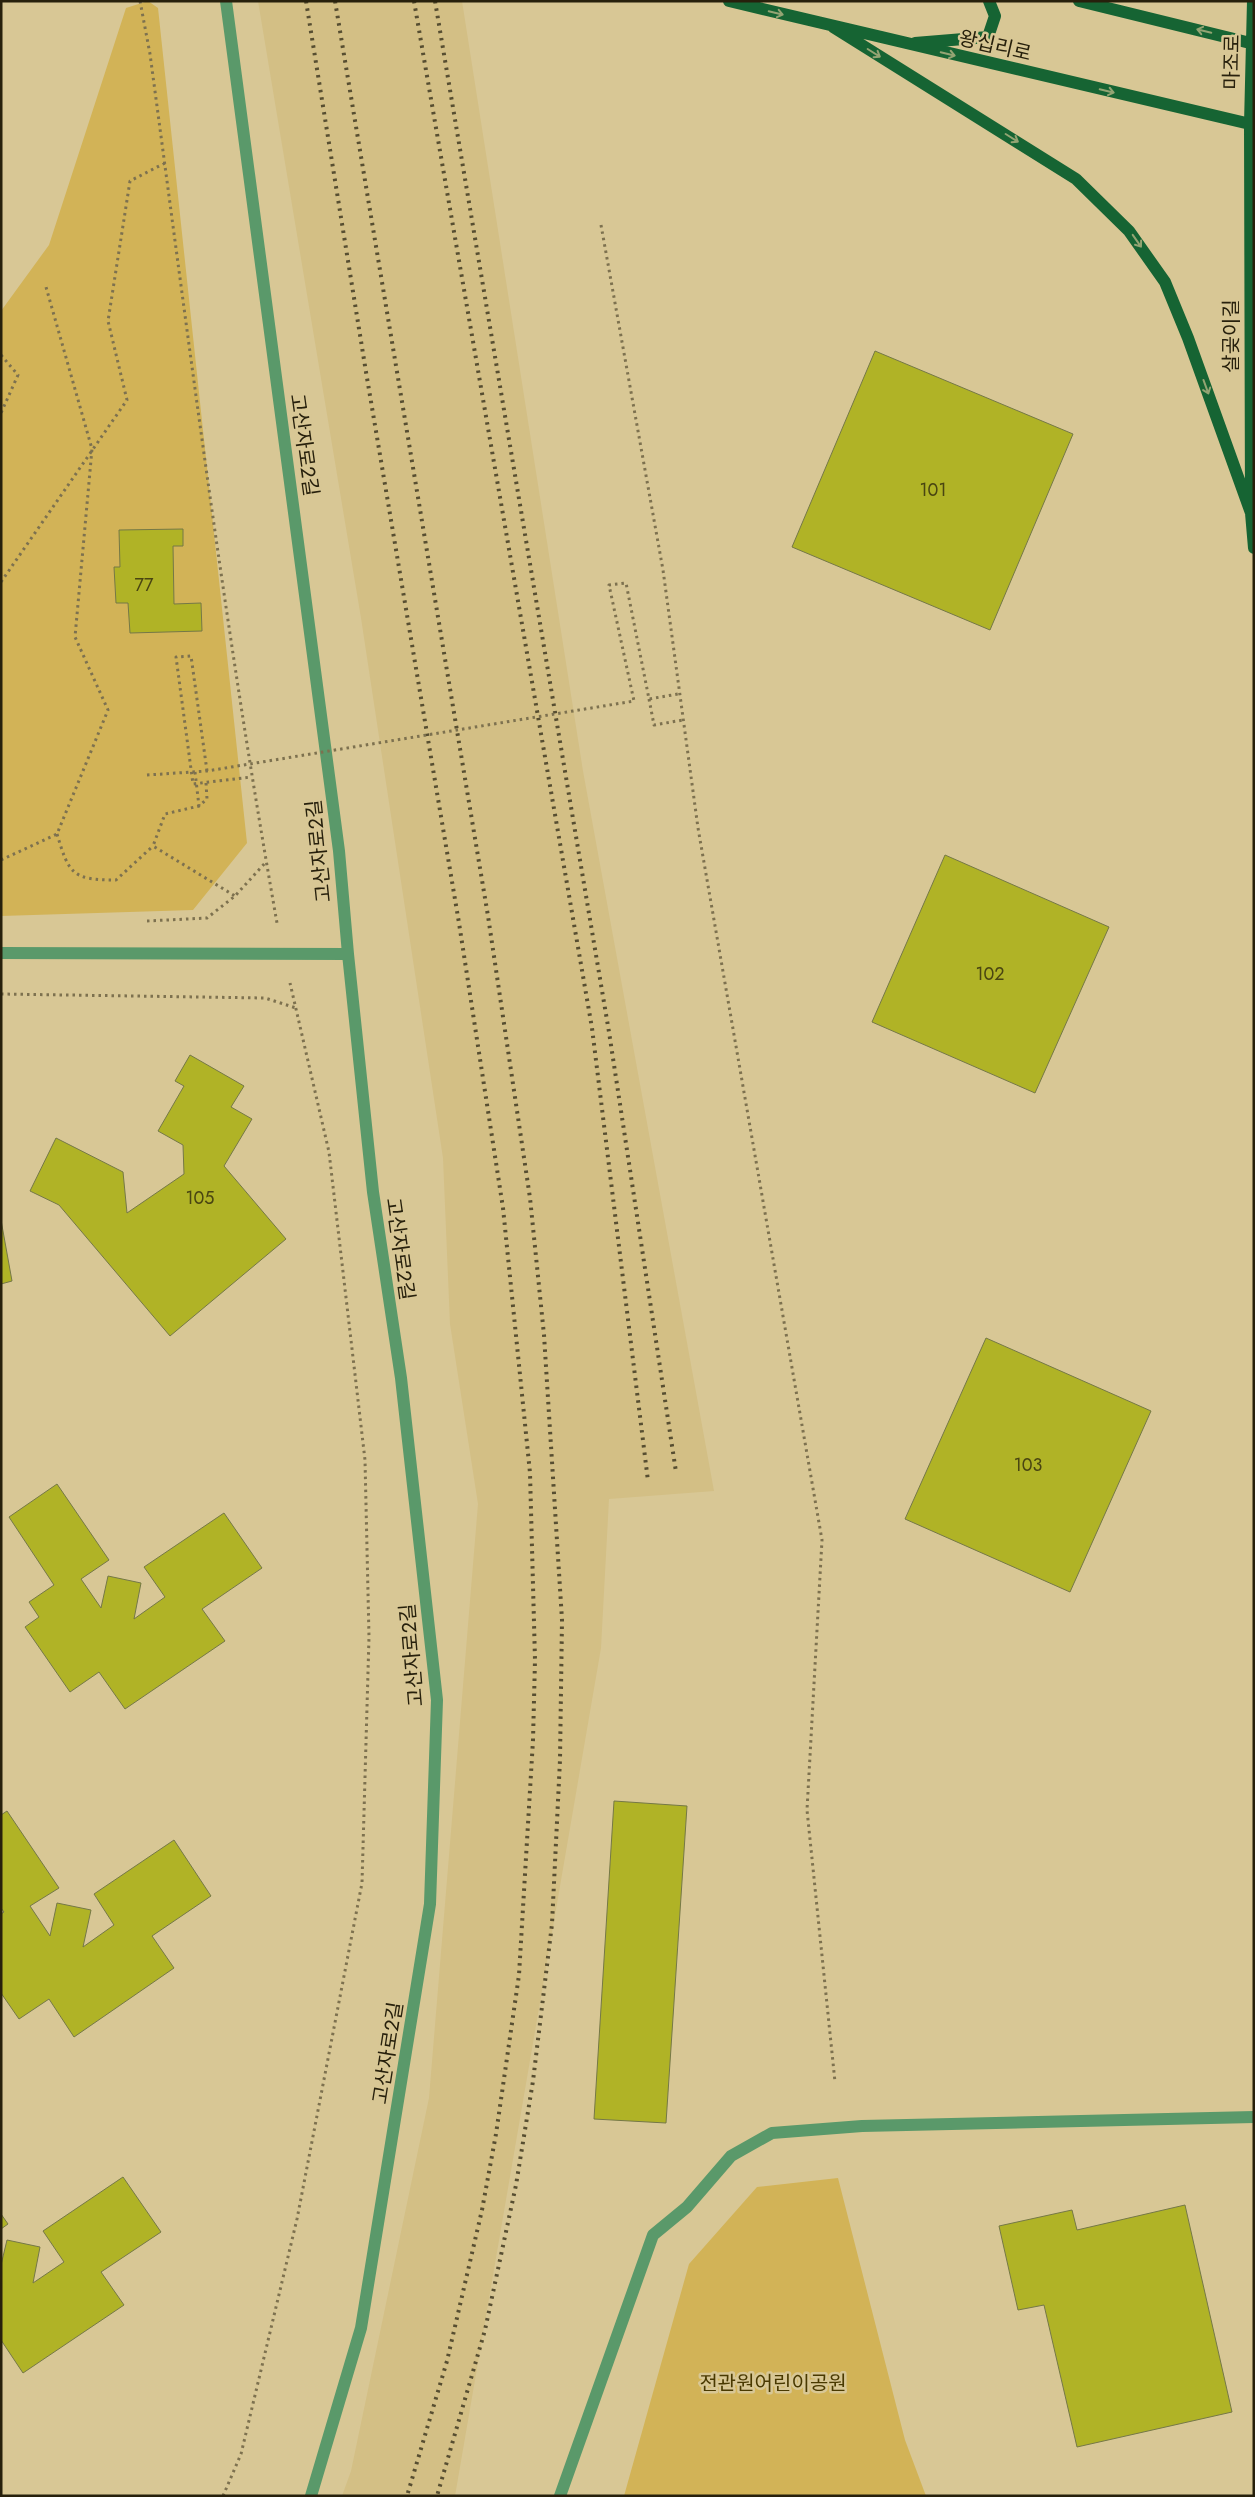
<svg xmlns="http://www.w3.org/2000/svg" width="1255" height="2497" font-family="Jost,'Noto Sans KR',sans-serif">
  <style>
    .built { fill: #d3bf85 }
    .green { fill: #d2b357 }
    .building { fill: #b0b326; stroke: #757847 }
    .lines { fill: none; stroke-linecap: round; stroke-linejoin: round }
    .path { stroke: #7d714f; stroke-width: 3; stroke-dasharray: 2.5 4; stroke-linecap: butt }
    .minor { stroke: #5a996a; stroke-width: 12 }
    .major { stroke: #166433; stroke-width: 12 }
    .rail { stroke: #574e31; stroke-width: 4; stroke-dasharray: 2.5 5; stroke-linecap: butt }
    .path-bridge { stroke: #7d714f; stroke-width: 3; stroke-dasharray: 2.5 4; stroke-linecap: butt }
    .oneway { stroke: #94a473 }
    .labels { text-anchor: middle; dominant-baseline: central; stroke-width: 5; stroke-linejoin: round; paint-order: stroke }
    .number-label { font-size: 18px; fill: #494512 }
    .street-label { font-size: 20px; fill: #27200c; stroke: #d8c795 }
    .park-label { font-size: 20px; fill: #493900; stroke: #d8c795 }
  </style>
  <rect width="100%" height="100%" fill="#d8c795"/>
  <path class="built" d="M258,1H462L583,771L714,1491L609,1499L601,1648L455,2496H342L351,2471L429,2098L478,1504L450,1324L443,1158L361,618Z"/>
  <path class="green" d="M148,1L158,8L247,843L193,910L1,916V311L49,245L126,8Z
    M838,2178L905,2440L926,2496H624L689,2264L757,2187Z"/>
  <path class="building" d="M875,351L1073,434L990,630L792,547Z
    M183,529V546H173L174,604L201,603L202,631L130,633L128,603H116L114,567H120L119,530Z
    M945,855L1109,927L1035,1093L872,1022Z
    M190,1055L244,1086L231,1107L252,1119L224,1166L286,1239L170,1336L59,1205L30,1191L56,1138L123,1172L127,1213L184,1174L183,1145L158,1131L184,1086L175,1081Z
    M1,1220L12,1281L1,1284Z
    M986,1338L1151,1411L1070,1592L905,1519Z
    M57,1484L109,1560L81,1579L101,1608L108,1576L141,1583L134,1619L165,1597L144,1567L224,1513L262,1568L202,1609L225,1641L125,1709L99,1672L70,1692L25,1627L39,1617L29,1602L54,1585L9,1517Z
    M614,1801L687,1806L666,2123L594,2119Z
    M7,1811L59,1888L30,1906L50,1936L57,1903L91,1910L83,1947L114,1925L94,1894L174,1840L211,1896L152,1936L174,1968L74,2037L49,1999L19,2019L1,1993V1914L4,1912L1,1908V1815Z
    M123,2177L161,2232L101,2272L124,2305L23,2373L1,2340V2265L7,2240L40,2247L33,2283L64,2262L43,2231Z
    M1185,2205L1232,2412L1077,2447L1044,2305L1018,2310L999,2226L1072,2210L1077,2230Z
    M1,2214L8,2224L1,2229Z"/>
  <g class="lines">
    <path class="path" d="M140,1L150,54C189,344 226,635 277,923
      M601,225L663,570L698,828L822,1540L807,1810L835,2082
      M1,355L18,375L1,413
      M1,582L127,400L108,321L130,181L165,163
      M649,699L654,725L683,720
      M207,771L191,656L176,657L193,784L251,777
      M206,783L207,799L199,806L165,814L153,846L235,896
      M57,834C69,874 72,880 116,880L153,846
      M1,860L57,834L108,710L75,637L92,449L46,287
      M147,921L207,918L235,896L266,862
      M1,994L265,998L296,1008
      M223,2496L241,2454L297,2219L362,1883L369,1637L365,1460L329,1152L290,983"/>
    <path class="minor" d="M226,1L339,851L348,954L373,1192L401,1378L437,1700L430,1904L361,2328L311,2496
      M1,953L348,954
      M560,2496L653,2235L687,2207L731,2156L772,2133L862,2126L1254,2117"/>
    <path class="major" d="M729,1L1254,125
      M1079,1L1254,44
      M1253,1L1250,124L1251,513L1254,548
      M833,27L1076,179L1129,231L1165,282L1188,338L1251,513
      M915,43L988,37L995,16L989,1"/>
    <path class="rail" d="M306,1L366,372L459,923L503,1208L530,1473L535,1660L533,1740L519,1975L496,2134L482,2210L447,2361L407,2496
      M335,1L488,916L530,1198L544,1335L562,1620L560,1760L552,1924L533,2081L516,2185L485,2330L437,2496
      M414,1L592,1028L648,1481
      M435,1L609,1032L676,1472"/>
    <path class="path-bridge" d="M195,772L199,806
      M147,775L207,771L634,701L609,585L626,583L649,699L678,694"/>
  </g>
  <defs><path id="oneway-shaft" d="M-6 0H5M1.5-3L5.5 0L1.5 3" fill="none" stroke-width="1.6" stroke-linecap="round" stroke-linejoin="round" transform="scale(1.25)"/></defs>
  <g class="oneway">
    <use href="#oneway-shaft" transform="translate(776 13) rotate(14)"/>
    <use href="#oneway-shaft" transform="translate(1204 31) rotate(-166)"/>
    <use href="#oneway-shaft" transform="translate(874 53) rotate(32)"/>
    <use href="#oneway-shaft" transform="translate(948 54) rotate(13)"/>
    <use href="#oneway-shaft" transform="translate(1107 91) rotate(13)"/>
    <use href="#oneway-shaft" transform="translate(1012 138) rotate(32)"/>
    <use href="#oneway-shaft" transform="translate(1137 241) rotate(55)"/>
    <use href="#oneway-shaft" transform="translate(1206 387) rotate(70)"/>
  </g>
  <g class="labels">
    <g class="number-label">
      <text x="933" y="490">101</text>
      <text x="144" y="585">77</text>
      <text x="990" y="974">102</text>
      <text x="200" y="1198">105</text>
      <text x="1028" y="1465">103</text>
    </g>
    <g class="street-label">
      <text transform="translate(995 46) rotate(13)">왕십리로</text>
      <text transform="translate(1232 62) rotate(-89)">마조로</text>
      <text transform="translate(1231 336) rotate(-90)">살곶이길</text>
      <text transform="translate(304 445) rotate(82)">고산자로2길</text>
      <text transform="translate(319 851) rotate(-96)">고산자로2길</text>
      <text transform="translate(400 1249) rotate(82)">고산자로2길</text>
      <text transform="translate(412 1655) rotate(-95)">고산자로2길</text>
      <text transform="translate(388 2053) rotate(-81)">고산자로2길</text>
    </g>
    <g class="park-label">
      <text x="773" y="2383">전관원어린이공원</text>
    </g>
  </g>
  <rect width="1255" height="2497" fill="none" stroke="#27200c" stroke-width="5"/>
</svg>
